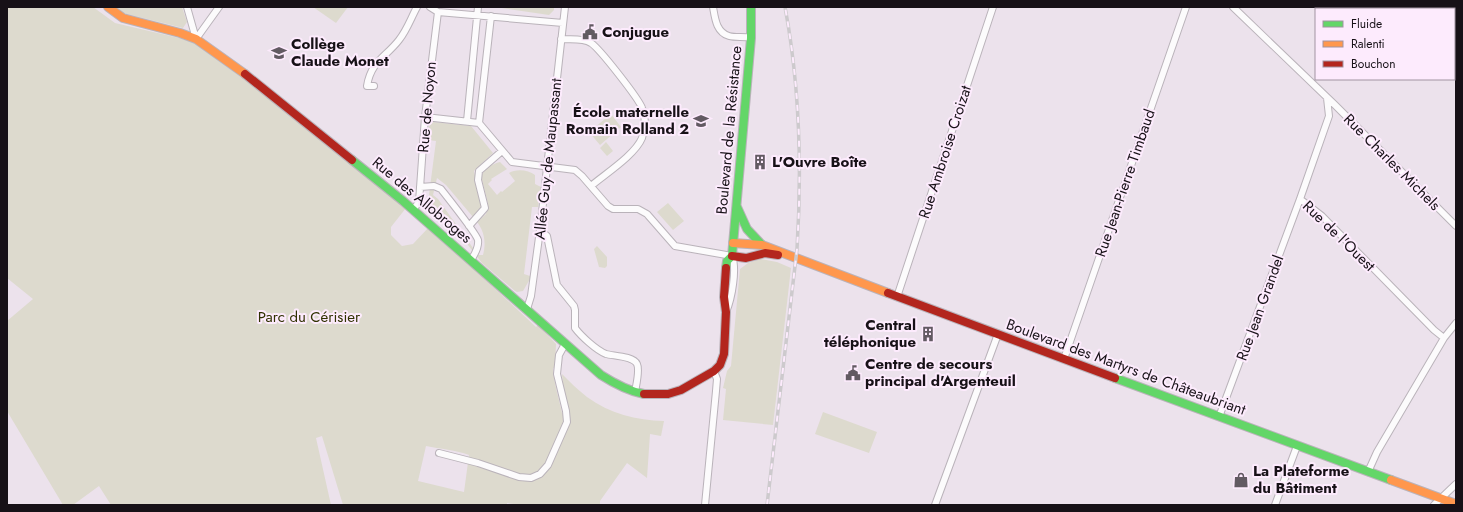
<svg xmlns="http://www.w3.org/2000/svg" width="1463" height="512" font-family="Jost,sans-serif">
  <style>
    .green { fill: #dddace; fill-rule: evenodd }
    .lines { fill: none; stroke-linecap: round; stroke-linejoin: round }
    .street-casing { stroke: #bab3ba; stroke-width: 8 }
    .fast-casing { stroke: #bab3ba; stroke-width: 10 }
    .slow-casing { stroke: #bab3ba; stroke-width: 10 }
    .jam-casing { stroke: #bab3ba; stroke-width: 10 }
    .street { stroke: #fcfbfc; stroke-width: 6 }
    .fast { stroke: #63d668; stroke-width: 8 }
    .slow { stroke: #ff974d; stroke-width: 8 }
    .jam { stroke: #b3261e; stroke-width: 8 }
    .rail-casing { stroke: #cdcacd; stroke-width: 3.5 }
    .rail { stroke: #fdebfd; stroke-width: 2; stroke-dasharray: 6; stroke-linecap: butt }
    .labels { text-anchor: middle; dominant-baseline: central; stroke-width: 4; stroke-linejoin: round; paint-order: stroke }
    .poi-label { font-size: 15px; font-weight: bold; fill: #171117; stroke: #fdebfd; text-anchor: start }
    .street-label { font-size: 15px; fill: #171117; stroke: #fdebfd }
    .park-label { font-size: 15px; fill: #2f3101; stroke: #fdebfd }
  </style>
  <rect width="100%" height="100%" fill="#ece2ec"/>
  <path class="green" d="M7,7H93L115,23L179,38L194,43L263,93L406,208L391,227V235L402,246L413,244L429,227L536,327L538,325L556,344L555,369L553,368C554,384 559,398 562,413L570,419C568,404 563,390 562,374C570,382 578,390 587,397C610,414 636,420 664,421L661,436L650,434L647,478L627,463L600,501V505H520L507,503V505H343L322,436L316,438L331,505H111L99,486L73,505H63L7,411V321L33,299L7,278ZM426,446C440,449 456,450 469,455L464,492L418,481Z
    M115,7H182L187,22L183,28L123,13Z
    M313,7H348L336,23Z
    M495,7H554V10L549,15Z
    M611,114L621,127L600,145L589,132Z
    M433,122L471,126L493,153L474,171L481,202V208L473,217L446,185L437,178L433,195L438,199L478,255H483C486,244 485,232 477,222L486,214L488,204L481,176C485,168 492,164 500,162L507,169L491,179L492,180L488,184L497,195L501,191L502,192L515,181L509,173C515,169 528,169 535,175V184L541,187L538,207H532L524,274L530,276V279L523,291L517,292L515,291L482,263L468,245L442,221H439L427,210L436,141L428,140L429,126Z
    M606,142L613,151L607,156L600,148Z
    M668,203L684,221L673,230L657,212Z
    M597,246L607,257V266L605,268L599,267L594,249Z
    M761,259L777,262L791,268L773,425L723,420L726,389L723,388L727,371L731,366L740,269L748,263Z
    M823,412L877,432L869,453L815,434Z"/>
  <g class="lines">
    <g class="street-casing">
      <path id="street" d="M187,7L196,39
        M430,7L438,12
        M713,7C715,18 716,32 729,36C736,38 744,36 751,38
        M1233,7L1335,105L1456,226
        M438,12L563,23
        M196,39L219,7
        M561,39C571,40 583,38 591,43C600,49 639,99 642,108C646,117 645,129 642,138C635,155 605,174 591,186
        M374,86H367C371,61 386,57 399,40C407,30 411,18 417,7
        M425,117L479,123
        M467,121L478,7
        M479,123L512,162L575,170L582,176L608,206L613,209H638L647,214L675,246L732,256C737,269 732,298 726,312
        M479,123L491,16
        M420,187L434,186L441,189C448,198 476,233 478,240C479,247 475,254 471,260
        M1300,199L1322,216L1434,330L1444,338
        M413,210L419,202L425,117L438,12
        M469,226L485,208L478,180L479,171L502,151
        M540,230L547,236L557,285L574,306L575,310V328C581,336 596,350 606,354C613,356 633,356 637,364C640,370 636,386 635,392
        M897,297L993,7
        M527,309L531,296L540,230L565,7
        M1064,359L1186,7
        M1219,417L1300,199L1329,116L1327,98
        M439,453L478,463L519,477L531,478L540,474L548,465L567,422L566,411L557,374L559,355L565,344
        M1368,472L1377,452L1444,338L1456,323
        M705,505L716,391L717,379L714,371
        M935,505L998,334
        M1275,505L1297,446
        M1434,505L1456,484"/>
    </g>
    <g class="fast-casing">
      <path id="fast" d="M352,160L403,201L601,375C615,384 628,391 644,394
        M737,207L747,229L762,245
        M726,268L727,261L732,256L751,38V7
        M1115,378L1391,480"/>
    </g>
    <g class="slow-casing">
      <path id="slow" d="M108,7L123,18L180,33L196,39L245,74
        M733,243L762,245L888,293
        M1391,480L1456,504"/>
    </g>
    <g class="jam-casing">
      <path id="jam" d="M245,74L352,160
        M732,256L746,258L765,253L778,255
        M888,293L1115,378
        M644,394H668L681,390L714,371L720,365L724,354L726,312L724,297L726,268"/>
    </g>
    <use href="#street" class="street"/>
    <use href="#fast" class="fast"/>
    <use href="#slow" class="slow"/>
    <use href="#jam" class="jam"/>
    <g class="rail-casing">
      <path id="rail" d="M767,505L797,249C802,168 800,87 785,7"/>
    </g>
    <use href="#rail" class="rail"/>
  </g>
  <defs>
    <g id="civic-bare" transform="scale(1.2)"><path d="M-.6-6.5H3V-4.5H.6V-3L4-1V1h2V6H-6V1h2V-1L-.6-3ZM-1.2 2.5V6h2.4V2.5Z" fill="#625a62" stroke="#fdebfd" stroke-width="2.5" paint-order="stroke"/></g>
    <g id="school-bare" transform="scale(1.2)"><path d="M0-5L7-2L0 1L-7-2ZM-4 1L0 2.5L4 1V4Q0 6-4 4Z" fill="#625a62" stroke="#fdebfd" stroke-width="2.5" paint-order="stroke"/></g>
    <g id="building-bare" transform="scale(1.2)"><path d="M-4-6H4V6H1V3H-1V6H-4ZM-2.5-4.3h1.7v1.8h-1.7ZM.8-4.3h1.7v1.8H.8ZM-2.5-1h1.7V.8h-1.7ZM.8-1h1.7V.8H.8Z" fill="#625a62" stroke="#fdebfd" stroke-width="2.5" paint-order="stroke"/></g>
    <g id="shop-bare" transform="scale(1.2)"><path d="M-5-2.5h2.3a2.7 3.5 0 0 1 5.4 0H5L5.5 6h-11ZM-1.5-2.5h3a1.5 2.3 0 0 0-3 0Z" fill="#625a62" stroke="#fdebfd" stroke-width="2.5" paint-order="stroke"/></g>
  </defs>
  <g fill-rule="evenodd">
    <use href="#civic-bare" x="590" y="32"/>
    <use href="#school-bare" x="279" y="53"/>
    <use href="#school-bare" x="701" y="121"/>
    <use href="#building-bare" x="760" y="162"/>
    <use href="#building-bare" x="928" y="334"/>
    <use href="#civic-bare" x="853" y="373"/>
    <use href="#shop-bare" x="1241" y="480"/>
  </g>
  <g class="labels">
    <g class="poi-label">
      <text x="602" y="32">Conjugue</text>
      <text x="291" y="44">Collège<tspan x="291" dy="17">Claude Monet</tspan></text>
      <text x="689" y="112" text-anchor="end">École maternelle<tspan x="689" dy="17">Romain Rolland 2</tspan></text>
      <text x="772" y="162">L'Ouvre Boîte</text>
      <text x="916" y="325" text-anchor="end">Central<tspan x="916" dy="17">téléphonique</tspan></text>
      <text x="865" y="364">Centre de secours<tspan x="865" dy="17">principal d'Argenteuil</tspan></text>
      <text x="1253" y="471">La Plateforme<tspan x="1253" dy="17">du Bâtiment</tspan></text>
    </g>
    <g class="street-label">
      <text transform="translate(427 107) rotate(-85)">Rue de Noyon</text>
      <text transform="translate(729 130) rotate(-85)">Boulevard de la Résistance</text>
      <text transform="translate(945 152) rotate(-72)">Rue Ambroise Croizat</text>
      <text transform="translate(548 159) rotate(-84)">Allée Guy de Maupassant</text>
      <text transform="translate(1392 162) rotate(45)">Rue Charles Michels</text>
      <text transform="translate(1125 183) rotate(-71)">Rue Jean-Pierre Timbaud</text>
      <text transform="translate(422 200) rotate(40)">Rue des Allobroges</text>
      <text transform="translate(1339 236) rotate(44)">Rue de l'Ouest</text>
      <text transform="translate(1260 308) rotate(-70)">Rue Jean Grandel</text>
      <text transform="translate(1126 367) rotate(20)">Boulevard des Martyrs de Châteaubriant</text>
    </g>
    <g class="park-label">
      <text x="309" y="317">Parc du Cérisier</text>
    </g>
  </g>
  <rect width="1463" height="512" fill="none" stroke="#171117" stroke-width="16"/>
  <rect x="1315" y="8" width="140" height="72" fill="#fdebfd" stroke="#a194a1"/>
  <rect x="1323" y="21" width="20" height="6" fill="#63d668" stroke="#a194a1"/>
  <text x="1351" y="28" font-size="12" fill="#171117">Fluide</text>
  <rect x="1323" y="41" width="20" height="6" fill="#ff974d" stroke="#a194a1"/>
  <text x="1351" y="48" font-size="12" fill="#171117">Ralenti</text>
  <rect x="1323" y="61" width="20" height="6" fill="#b3261e" stroke="#a194a1"/>
  <text x="1351" y="68" font-size="12" fill="#171117">Bouchon</text>
</svg>
